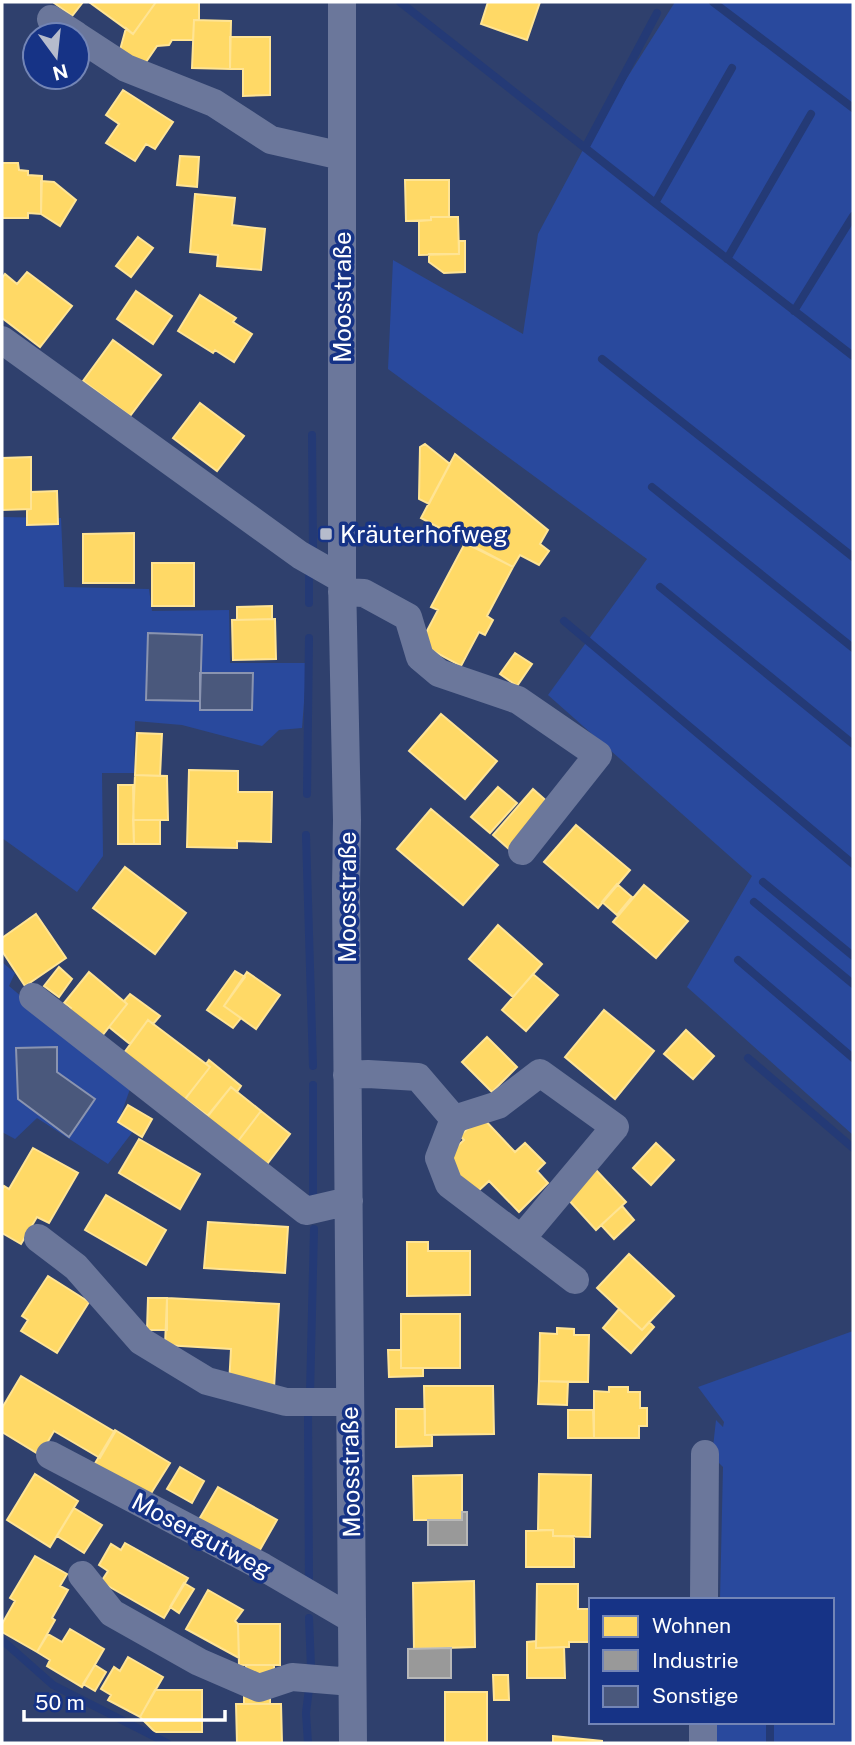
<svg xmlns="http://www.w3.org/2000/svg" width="855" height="1745" font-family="'Public Sans',sans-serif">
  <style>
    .green { fill: #29499d }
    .homes { fill: #ffd966; stroke: #ffe494; stroke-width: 2 }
    .industry { fill: #999; stroke: #b8b8b8; stroke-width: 2 }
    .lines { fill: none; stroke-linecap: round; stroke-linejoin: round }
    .stream { stroke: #243a76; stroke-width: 8 }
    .building { fill: #4a587c; stroke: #8a94b0; stroke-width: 2 }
    .minor { stroke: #6b779b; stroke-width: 28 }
    .poi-dot { fill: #b6bccc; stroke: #163386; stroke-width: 2.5 }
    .labels { text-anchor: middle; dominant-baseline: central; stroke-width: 7; stroke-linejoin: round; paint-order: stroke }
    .street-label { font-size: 24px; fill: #fff; stroke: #163386 }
    .poi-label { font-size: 24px; fill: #fff; stroke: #163386; text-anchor: start }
  </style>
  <rect width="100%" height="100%" fill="#2f406d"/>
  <path class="green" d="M675,2H853V1135L687,987L752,876L548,695L647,559L388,369L393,260L523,334L538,234L592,133Z
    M2,517L61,518L64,587L149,589L152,611L229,610L230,663H307L302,728L279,730L262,746L182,725L135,721L134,773H102L103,856L77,892L2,838Z
    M2,962L15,973L9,986L130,1089L119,1120L134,1130L108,1164L37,1118L15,1139L2,1132Z
    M853,1331V1743H716L717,1722H832V1600H720L723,1467L712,1456L716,1420L723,1427L724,1422L698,1387Z"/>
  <path class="homes" d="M53,2H83L72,16Z
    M89,2H156L133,34Z
    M156,2H199V20H194L193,40H172L169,45L157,46L144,65L120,50L126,28L133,34Z
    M488,2H540L527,40L481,24Z
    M194,20L231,21L230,69L192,68Z
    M230,37H270V95L243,96V69H230Z
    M123,90L173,122L155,149L146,144L135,161L106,143L119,124L106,115Z
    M180,156L199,157L197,187L177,185Z
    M2,163H18L19,170L28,171V175L42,176L41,214L28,213V218H2Z
    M405,180H449V217H431V220L406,221Z
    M41,181L54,182L76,200L60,226L41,214Z
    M195,194L235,198L232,225L265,229L261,270L217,266L218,255L190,252Z
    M431,217H458L459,254L419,255V221L431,220Z
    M138,237L153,248L131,277L116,266Z
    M459,241H465V272L444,273L429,262V254H459Z
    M27,272L72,306L40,347L2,318V278L5,274L17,284Z
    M136,291L172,316L153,344L117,319Z
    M200,295L236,318L233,322L252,334L234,362L215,350L213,353L178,331Z
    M113,340L161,375L130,416L83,381Z
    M200,403L244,436L217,471L173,438Z
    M425,444L450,464L429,504L419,499L420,447Z
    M455,454L548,530L540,544L549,551L539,565L520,555L513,567L421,518Z
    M31,457V509L2,510V458Z
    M57,491L58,524L27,525V510L31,509V492Z
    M134,533V583H83V534Z
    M465,543L513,567L487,616L493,620L485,635L479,632L461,666L420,644L438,610L431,607Z
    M152,563H194V606H152Z
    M272,606V619L237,620V607Z
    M275,619L276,659L233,660L232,620Z
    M515,653L532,664L517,686L500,674Z
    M441,714L497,761L465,799L409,751Z
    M137,733L162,734L160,776L135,775Z
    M189,770L238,771V792H272L271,842L237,841V848L187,847Z
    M135,775L167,776L168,820H133Z
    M118,785H133L134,844H118Z
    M498,787L517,803L490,833L471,817Z
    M533,789L550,804L509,849L493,835Z
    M431,809L498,865L463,905L397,849Z
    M133,820H160V844H134Z
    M576,825L630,870L598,908L544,862Z
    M125,867L186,913L155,954L93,908Z
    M617,884L632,897L617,915L602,902Z
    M644,885L688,921L656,958L613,922Z
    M36,914L66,958L25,986L2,951V938Z
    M498,925L542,964L513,997L469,959Z
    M59,967L72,979L59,997L44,986Z
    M235,971L245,977L224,1006L241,1018L233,1028L207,1010Z
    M89,972L127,1004L98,1041L66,1015L71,1008L64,1003Z
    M247,972L280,995L256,1029L224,1006Z
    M533,974L558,995L526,1031L502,1010Z
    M130,994L160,1016L153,1024L148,1020L130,1044L109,1027L127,1004L124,1001Z
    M604,1010L654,1051L615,1099L565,1057Z
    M148,1020L210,1067L182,1103L121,1057Z
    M686,1030L714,1056L693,1079L664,1054Z
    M487,1037L517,1067L492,1092L462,1062Z
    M209,1060L241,1086L237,1092L231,1087L208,1116L185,1099L210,1067L206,1064Z
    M231,1087L261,1111L235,1145L204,1120Z
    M128,1105L152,1119L142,1137L118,1122Z
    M261,1111L290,1134L264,1168L235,1145Z
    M481,1116L515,1152L525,1143L545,1163L537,1171L548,1183L519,1212L489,1181L476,1193L443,1159L464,1140L460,1136Z
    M139,1139L200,1174L180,1209L119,1173Z
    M656,1143L674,1160L651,1185L633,1168Z
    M33,1148L78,1173L49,1223L37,1217L21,1244L2,1233V1190L4,1186L9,1189Z
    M596,1170L626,1202L596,1230L566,1197Z
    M106,1195L166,1230L146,1265L85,1230Z
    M622,1206L634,1220L614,1239L601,1225Z
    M208,1222L288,1227L285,1273L204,1268Z
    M407,1242H428V1251H470V1295L407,1296Z
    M629,1254L674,1296L642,1330L597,1288Z
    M48,1276L89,1302L57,1353L21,1331L28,1320L22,1316Z
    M148,1298H167V1330H147Z
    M167,1298L279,1304L274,1388L229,1385L231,1349L165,1345Z
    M619,1309L642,1330L649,1322L654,1327L631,1353L603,1328Z
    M401,1314H460V1368H401Z
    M557,1328L574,1329V1335H589L588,1382L539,1381L540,1333L557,1334Z
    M388,1350H401V1368H423V1376L389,1377Z
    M21,1376L115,1432L100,1458L54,1431L40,1455L2,1432V1408Z
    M539,1381L568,1382L567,1405L538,1404Z
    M424,1386H493L494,1434L425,1435Z
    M609,1387H628V1392H640V1408H647V1426H639V1438H594V1391L609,1392Z
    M396,1409H425V1435H432V1446L396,1447Z
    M568,1410H593L594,1438H568Z
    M115,1430L170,1463L145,1503L91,1470Z
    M180,1467L204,1481L192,1503L167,1489Z
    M35,1474L78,1501L50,1547L7,1520Z
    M539,1474L591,1475L590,1537L553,1536V1530H538Z
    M462,1475V1520H414L413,1476Z
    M218,1487L277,1520L253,1562L194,1528Z
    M74,1508L102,1525L84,1553L57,1536Z
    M553,1530V1536H574V1567H526V1531Z
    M125,1543L188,1578L164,1618L101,1582L108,1571L99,1565L111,1544L121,1550Z
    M35,1556L67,1574L60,1586L68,1590L52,1618L55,1620L37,1652L2,1632V1624L15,1601L10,1598Z
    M474,1581L475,1647L414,1649L413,1583Z
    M184,1583L194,1589L179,1613L170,1607Z
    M537,1584H578V1609H589V1642H569V1647L536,1648Z
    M208,1590L243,1610L235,1621L238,1624L239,1658L186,1629Z
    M238,1624H280V1665H239Z
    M70,1629L104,1649L82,1687L47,1666L50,1660L37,1652L48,1634L62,1642Z
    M536,1641V1648L564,1647L565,1678H527V1642Z
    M128,1657L163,1677L140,1717L108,1700L111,1695L101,1689L114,1667L120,1671Z
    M95,1665L106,1672L95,1691L83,1684Z
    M246,1665H274V1676H246Z
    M493,1675H508L509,1700H494Z
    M155,1690H202V1732H155L140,1717Z
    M445,1692H487V1743H445Z
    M244,1694H270V1704H244Z
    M236,1704H281L282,1743H237Z
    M553,1736L602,1741V1743H553Z"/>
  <path class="industry" d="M462,1512H467V1545H428V1520H462Z
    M451,1648V1678H408V1649Z"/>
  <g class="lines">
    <path class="stream" d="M400,2L655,203L853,356
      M713,2L853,108
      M585,148L657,13
      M655,203L732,68
      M727,259L811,114
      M794,311L853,216
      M602,359L853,557
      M312,435L313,548
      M652,487L853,648
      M660,587L853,744
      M309,603V574
      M564,621L853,864
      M307,794L309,638
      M306,835L313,1066
      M763,882L853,956
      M754,902L853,984
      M738,960L853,1058
      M748,1058L853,1148
      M313,1085V1201
      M310,1394L314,1229
      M308,1414L309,1586
      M309,1618L311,1667
      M2,1640L53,1685L167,1743
      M308,1743L306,1713L309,1689
      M770,1743V1722"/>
  </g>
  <path class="building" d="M148,633L202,635L200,701L146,700Z
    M200,673H253L252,710H200Z
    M57,1047V1072L95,1099L69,1137L18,1099L16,1048Z"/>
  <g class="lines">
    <path class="minor" d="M342,2V579L347,820L346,889L353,1743
      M51,19L76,35
      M77,36L126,68L214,103L271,140L342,156
      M2,340L300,555L342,579
      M342,592L364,593L408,617L420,657L439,673L518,700L598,755L522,851
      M33,997L306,1211L349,1201
      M347,1075L368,1074L418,1077L454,1119L439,1158L449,1184L575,1280
      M454,1119L498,1105L540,1073L615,1127L521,1239
      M38,1238L76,1267L141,1341L207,1381L286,1402H349
      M50,1455L263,1567L352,1619
      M82,1575L112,1613L199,1662L259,1688L292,1677L352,1682
      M704,1600L705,1454
      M703,1743V1722"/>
  </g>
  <rect class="poi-dot" x="319" y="527" width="14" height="14" rx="3.5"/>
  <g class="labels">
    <g class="street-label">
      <text transform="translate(342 297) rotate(-90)">Moosstraße</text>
      <text transform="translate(347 897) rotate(-90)">Moosstraße</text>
      <text transform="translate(350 1472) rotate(-91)">Moosstraße</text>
      <text transform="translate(202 1535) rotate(28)">Mosergutweg</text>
    </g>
    <g class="poi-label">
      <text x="340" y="534">Kräuterhofweg</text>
    </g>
  </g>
  <rect width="855" height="1745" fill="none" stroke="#ffffff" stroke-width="7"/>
  <rect x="589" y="1598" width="245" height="126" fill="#163386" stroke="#7385b6" stroke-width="2"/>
  <rect x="603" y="1616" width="35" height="21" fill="#ffd966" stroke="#7385b6" stroke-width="2"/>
  <text x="652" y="1633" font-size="21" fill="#ffffff">Wohnen</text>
  <rect x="603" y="1650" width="35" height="21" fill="#999999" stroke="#7385b6" stroke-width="2"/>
  <text x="652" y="1668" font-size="21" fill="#ffffff">Industrie</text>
  <rect x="603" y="1686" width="35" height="21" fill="#4a587c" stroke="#7385b6" stroke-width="2"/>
  <text x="652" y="1703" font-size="21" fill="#ffffff">Sonstige</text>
  <g transform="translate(56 56) rotate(165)"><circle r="33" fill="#163386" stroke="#7385b6" stroke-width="2"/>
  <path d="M0-5L12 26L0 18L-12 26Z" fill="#b6bccc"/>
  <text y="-10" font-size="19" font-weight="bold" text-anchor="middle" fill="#ffffff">N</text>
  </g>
  <path d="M24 1710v10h201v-10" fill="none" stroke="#ffffff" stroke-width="3.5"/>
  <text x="35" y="1710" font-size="21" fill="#ffffff" stroke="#163386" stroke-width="5" paint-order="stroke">50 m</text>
</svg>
